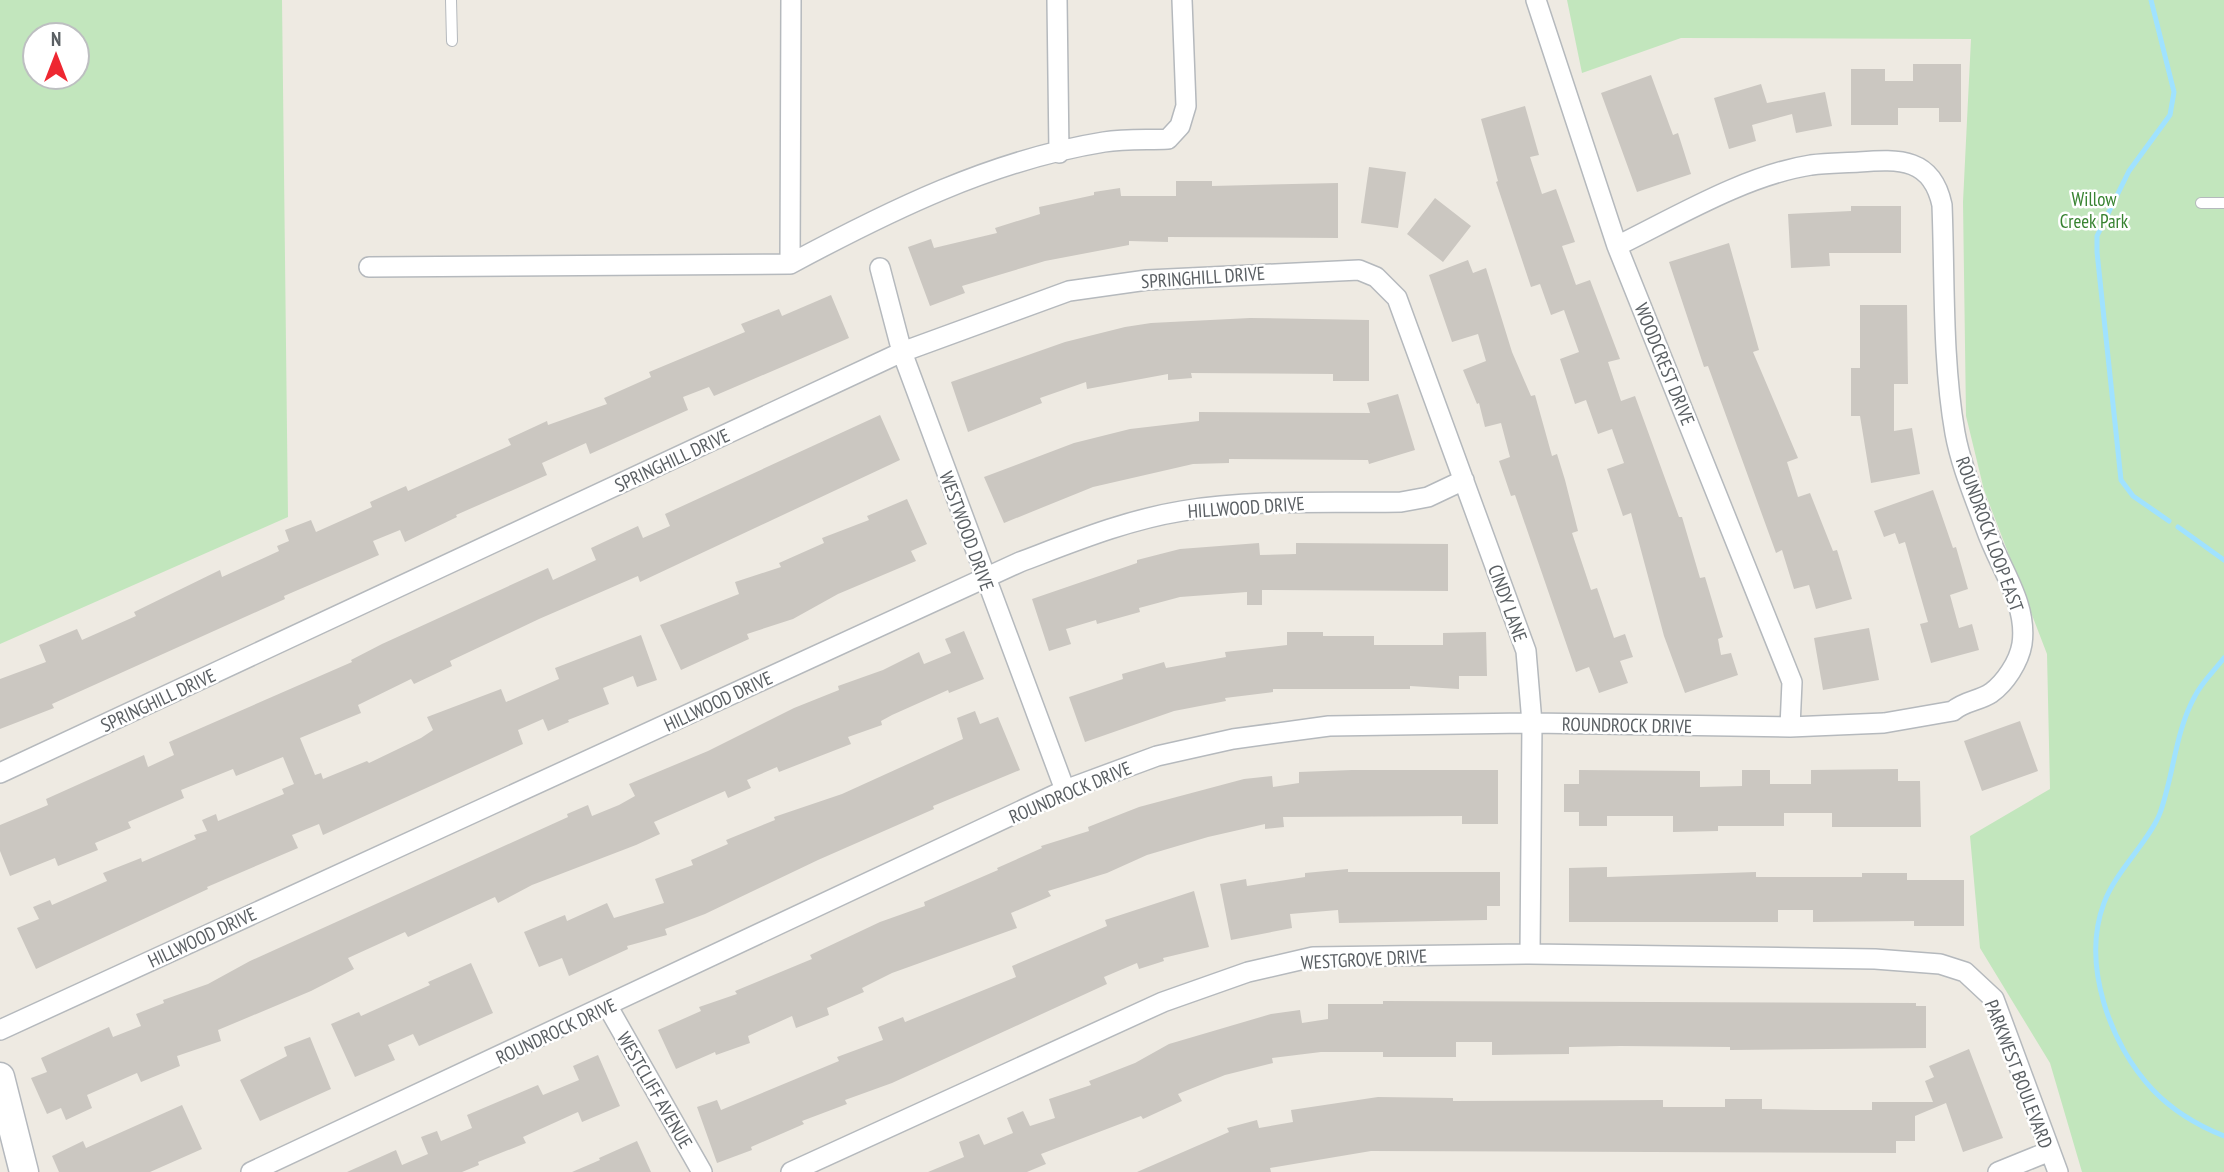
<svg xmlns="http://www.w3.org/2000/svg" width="2224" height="1172" font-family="'PT Sans Narrow',sans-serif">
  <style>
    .green { fill: #c2e6bd; fill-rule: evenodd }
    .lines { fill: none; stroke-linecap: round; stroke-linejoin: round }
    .stream { stroke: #a0e2ff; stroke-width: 5 }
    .building { fill: #cbc7c1 }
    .lane-casing { stroke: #b5b9bd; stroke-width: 12 }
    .street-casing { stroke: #b5b9bd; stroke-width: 22 }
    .secondary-casing { stroke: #b4b8bd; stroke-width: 31 }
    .lane { stroke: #fff; stroke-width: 10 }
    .street { stroke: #fff; stroke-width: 19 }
    .secondary { stroke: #fff; stroke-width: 28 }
    .labels { text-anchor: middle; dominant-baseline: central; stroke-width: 5; stroke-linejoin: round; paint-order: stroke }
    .park-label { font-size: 19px; fill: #388331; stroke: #fff }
    .street-label { font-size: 19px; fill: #5a5f63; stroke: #fff }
  </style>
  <rect width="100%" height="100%" fill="#eeeae2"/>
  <path class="green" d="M0,0H282L288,517L0,644ZM77,35V77H35V35Z
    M1567,0H2224V1172H2082L2050,1063L1980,948L1970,836L2050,789L2047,654L1984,490L1966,416L1963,202L1971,39L1681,38L1582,73Z"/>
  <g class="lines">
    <path class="stream" d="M2151,0L2174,92L2170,115L2129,171L2097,236V252L2121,480L2133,496L2169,521
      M2178,527L2224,560
      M2224,658C2215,670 2202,682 2195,696C2175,732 2174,774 2160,813C2150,840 2115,872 2104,903C2081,964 2110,1045 2153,1090C2172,1110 2199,1126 2224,1136"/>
  </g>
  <path class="building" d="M1913,64H1961V122H1939V108H1898V125H1851V69H1885V81H1913Z
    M1651,75L1673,135L1678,133L1691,174L1637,192L1601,93Z
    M1761,84L1767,103L1825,92L1832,126L1796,133L1792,114L1752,125L1756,141L1729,149L1714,98Z
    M1525,106L1539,155L1530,157L1542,194L1556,189L1575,242L1562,246L1576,285L1590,280L1620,359L1608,362L1621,401L1635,396L1679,517H1682L1700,578L1705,577L1723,637L1718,639L1721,655L1731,653L1738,675L1685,693L1664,636L1631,513L1623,516L1607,469L1624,463L1612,429L1598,434L1586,400L1575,404L1560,359L1579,352L1564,310L1551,315L1540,284L1531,287L1496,182L1498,181L1481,119Z
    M1369,167L1406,172L1398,228L1361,223Z
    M1176,181H1212V186L1338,183V238L1168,237V242L1129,241V245L1045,261L962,286L965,293L930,306L908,247L931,239L934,248L997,233L995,228L1040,214L1039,207L1094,195V192L1120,188L1121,196H1176Z
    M1435,198L1471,226L1443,262L1407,234Z
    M1851,206H1901V253H1829L1830,266L1791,268L1788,214L1851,211Z
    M1729,243L1759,350L1753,352L1798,458L1787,462L1798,497L1810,493L1833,551L1837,550L1852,599L1816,609L1809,585L1794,589L1782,550L1776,553L1708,366L1704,367L1669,262Z
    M1468,260L1473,273L1486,268L1512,352L1531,396L1535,395L1552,456L1557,454L1565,480L1578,531L1572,533L1591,590L1597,588L1614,638L1625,634L1633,657L1620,661L1628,683L1599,693L1589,667L1576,672L1515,495L1511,496L1499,461L1510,457L1501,423L1485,427L1479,403L1477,404L1463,370L1486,361L1478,334L1452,342L1429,275Z
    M831,295L849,338L714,396L709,387L683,397L688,410L590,454L586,443L542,463L547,475L456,515L457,517L405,542L400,530L373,541L379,555L284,596L285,599L52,704L54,708L0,729V679L46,662L39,645L77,629L82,640L136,616L134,612L220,570L222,577L279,551L277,546L289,541L285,530L311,520L316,532L372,507L370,502L406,486L408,491L511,445L508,439L547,421L548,425L607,404L604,398L651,377L649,372L745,332L741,324L779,309L782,316Z
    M1860,305H1907L1908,384H1894V431L1912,428L1920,474L1871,483L1860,416H1851V368H1860Z
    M1250,318L1369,320V381H1333V374L1191,373L1192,378L1168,380V374L1087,389L1086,382L1040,398L1042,403L968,432L951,382L1065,342L1125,327L1151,323Z
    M1398,394L1415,450L1369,464L1368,460L1229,459V463L1193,464L1093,487L1004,523L984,477L1074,443L1130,429L1199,421V412L1370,413L1367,403Z
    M880,415L900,460L640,582L638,576L539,619L450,661L452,666L414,684L411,679L358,705L361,713L300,738L315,775L321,773L323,779L367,761L369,763L421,738L433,730L427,717L501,689L506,702L559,679L555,668L641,635L657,680L637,687L633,676L603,688L609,704L568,720L569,722L548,731L543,719L518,730L523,744L323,835L319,824L292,835L298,848L207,887L208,889L36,969L17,928L39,919L33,907L50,900L52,905L107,881L103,873L141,858L142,862L196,839L194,835L207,831L202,820L216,814L218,821L284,794L282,789L294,784L283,757L236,776L233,769L181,790L184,798L128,822L131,828L95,843L98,850L58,866L55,858L10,876L0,851V825L48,805L46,799L144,755L148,767L174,755L169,742L352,662L351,660L382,644L548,568L553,580L596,560L591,548L638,526L643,538L670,526L665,514Z
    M1933,490L1953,548L1956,547L1968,589L1950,595L1959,628L1972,624L1979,650L1931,663L1920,624L1928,622L1905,542L1899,544L1895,533L1884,537L1874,511Z
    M907,499L927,544L911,551L916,561L838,594L793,619L747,634L749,639L681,670L660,625L739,594L735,582L781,567L779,563L824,543L822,538L869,520L867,516Z
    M1259,543L1260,555L1296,554V543L1448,544V591L1262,590V605H1247V592L1180,597L1139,608L1140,612L1097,624L1096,620L1066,629L1071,644L1049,651L1032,599L1137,563V560L1180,549Z
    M1869,628L1879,680L1823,690L1814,638Z
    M964,631L984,679L949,693L948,690L892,715L881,721L882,725L848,737L851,744L779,772L777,767L747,780L751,788L728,798L725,791L654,822L660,834L636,845L532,885L498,903L495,897L408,937L405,932L348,958L354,969L311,991L218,1030L221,1041L177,1056L180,1066L141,1082L137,1073L87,1095L92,1108L66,1120L61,1108L47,1114L31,1078L47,1072L41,1058L109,1027L113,1037L141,1026L136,1014L164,1003L163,1000L208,984L250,961L568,817L567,814L588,805L592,816L619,805L635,796L629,784L708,751L794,708L839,690L838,686L883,670L919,652L924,664L951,653L945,639Z
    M1287,632H1323V636H1374V645H1443V633L1486,632L1487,676H1459V689L1410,686V689H1273V692L1225,698L1226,701L1174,711L1085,742L1069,697L1123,679L1122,674L1164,662L1166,668L1226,657L1225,652L1287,645Z
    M975,711L980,724L998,717L1020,770L933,806L934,809L818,860L705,914L665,929L667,935L627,946L628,949L569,976L562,958L539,967L524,932L565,915L567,921L607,903L614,918L664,903L655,879L693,865L691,860L728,844L726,840L775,820L774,817L842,794L963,739L957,718Z
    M2020,721L2038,771L1982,791L1964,741Z
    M1898,769V781H1920L1921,827H1832V813H1784V826H1718V831L1673,832V816H1607V826H1579V812H1564V784H1579V770L1700,771V787L1742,786V770H1770V784H1811V770Z
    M1352,770H1498V824H1462V816L1283,817L1284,827L1265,829V824L1208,837L1147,855L1107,873L1048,891L1051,896L1011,913L1017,928L892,973L862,988L864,992L827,1008L829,1015L796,1028L792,1016L748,1036L750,1043L716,1055L715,1052L676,1069L658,1030L701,1011L699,1007L737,994L735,991L812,959L810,955L880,922L925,906L924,902L998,870L997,868L1042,848L1041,846L1089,831L1088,827L1139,807L1244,779L1272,776L1273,787L1299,783V772Z
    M1607,867V877L1756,872V877H1862V873H1907V880H1964V926H1914V921L1813,922V910H1778V922H1569V868Z
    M1348,869V872H1500V906H1487V920L1339,923L1338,910L1290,914L1292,928L1231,940L1220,884L1246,879L1247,886L1305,877V873Z
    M1194,891L1209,947L1163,958L1164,961L1139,969L1137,963L1104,977L1107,984L892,1083L845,1100L847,1104L802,1121L804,1124L751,1147L752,1150L717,1163L697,1107L717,1100L721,1110L839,1061L837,1057L883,1040L878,1027L903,1017L905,1022L1016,977L1012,966L1107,926L1105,920Z
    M471,963L493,1013L419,1046L413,1034L388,1045L395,1060L355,1077L331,1024L359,1012L361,1016L430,985L428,982Z
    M1383,1001L1916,1003V1006H1926V1048L1730,1050V1047L1621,1046L1569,1047V1054L1492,1055V1042H1456V1057H1383V1052H1321L1272,1058L1273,1063L1225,1075L1178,1094L1182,1101L1143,1119L1141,1116L1041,1154L1046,1164L1027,1172H928L964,1157L959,1142L979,1134L984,1145L1013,1133L1007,1118L1023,1111L1030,1126L1055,1118L1049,1099L1091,1085L1089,1081L1135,1063L1169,1044L1271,1014L1300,1010L1302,1023L1328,1019V1004H1383Z
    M310,1037L331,1089L260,1121L240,1080L287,1056L284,1047Z
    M1969,1049L2003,1138L1963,1152L1946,1103L1915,1116V1141H1896V1153L1371,1151L1270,1168L1271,1172H1137L1229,1132L1227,1128L1257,1120L1259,1128L1293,1122L1291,1110L1378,1097L1453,1098V1101L1663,1100V1107H1725V1099H1762V1109L1815,1110H1872V1102H1933L1925,1081L1934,1077L1929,1066Z
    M598,1055L620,1106L582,1122L578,1112L523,1137L526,1143L478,1162L479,1165L462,1172H347L396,1150L402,1165L428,1154L421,1137L437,1131L441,1141L472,1128L467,1115L538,1085L543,1095L579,1080L573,1066Z
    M182,1105L202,1149L150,1172H59L52,1156L83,1141L86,1148Z
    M637,1141L651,1172H572L600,1160L599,1158Z"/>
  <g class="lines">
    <g class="lane-casing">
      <path id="lane" d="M451,0L452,41
        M2201,203H2224"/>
    </g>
    <g class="street-casing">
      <path id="street" d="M1057,0L1059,153
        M1536,0L1617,246L1792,682L1790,727
        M790,264C889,211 992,160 1104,142C1125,139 1147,140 1168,139L1180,126L1186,106L1182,0
        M369,267L790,264L791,0
        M880,268L902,352L1065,790
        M0,773L902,352L1069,291L1147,280L1359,270L1376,277L1397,298L1526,651L1532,723L1530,954
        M608,1007L702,1172
        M0,1030L1020,562C1073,542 1126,520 1182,511C1254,499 1328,503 1401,502L1428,497L1464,480
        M251,1172L1065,790L1157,756L1233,739L1329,726L1532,723L1790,727L1884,723L1953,711C1964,701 1979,701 1991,693C2005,683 2019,662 2022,644C2028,603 1999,567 1986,529C1975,498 1961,466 1955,433C1942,359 1945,280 1942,205C1932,158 1900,159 1859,162C1843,163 1827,163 1811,165C1746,175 1676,217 1617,246
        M791,1172L1163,1002L1248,972L1313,957L1530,954L1875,959L1940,964L1965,972L1994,999L2058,1172
        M1998,1172L2050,1151"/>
    </g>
    <g class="secondary-casing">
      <path id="secondary" d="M0,1077L24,1172"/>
    </g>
    <use href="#lane" class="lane"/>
    <use href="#street" class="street"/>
    <use href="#secondary" class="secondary"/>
  </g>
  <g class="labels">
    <g class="park-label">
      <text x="2094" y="199">Willow<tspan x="2094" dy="22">Creek Park</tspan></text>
    </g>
    <g class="street-label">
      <text transform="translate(1203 277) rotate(-4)">SPRINGHILL DRIVE</text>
      <text transform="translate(1665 364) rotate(68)">WOODCREST DRIVE</text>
      <text transform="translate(672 460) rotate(-25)">SPRINGHILL DRIVE</text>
      <text transform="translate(1246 507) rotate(-4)">HILLWOOD DRIVE</text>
      <text transform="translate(967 531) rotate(70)">WESTWOOD DRIVE</text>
      <text transform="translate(1990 534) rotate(70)">ROUNDROCK LOOP EAST</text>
      <text transform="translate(1508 603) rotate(70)">CINDY LANE</text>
      <text transform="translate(158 700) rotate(-25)">SPRINGHILL DRIVE</text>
      <text transform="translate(718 701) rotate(-25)">HILLWOOD DRIVE</text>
      <text transform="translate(1627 725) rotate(1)">ROUNDROCK DRIVE</text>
      <text transform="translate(1070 792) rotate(-23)">ROUNDROCK DRIVE</text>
      <text transform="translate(202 937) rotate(-25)">HILLWOOD DRIVE</text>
      <text transform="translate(1364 959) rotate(-3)">WESTGROVE DRIVE</text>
      <text transform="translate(556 1031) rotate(-25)">ROUNDROCK DRIVE</text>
      <text transform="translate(2019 1074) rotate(69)">PARKWEST BOULEVARD</text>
      <text transform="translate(655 1090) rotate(60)">WESTCLIFF AVENUE</text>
    </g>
  </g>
  <g transform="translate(56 56)"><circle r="33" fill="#ffffff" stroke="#bdbfc1" stroke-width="2"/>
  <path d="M0-5L12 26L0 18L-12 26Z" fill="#ee2731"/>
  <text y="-10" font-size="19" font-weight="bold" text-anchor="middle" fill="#5a5f63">N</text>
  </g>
</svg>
